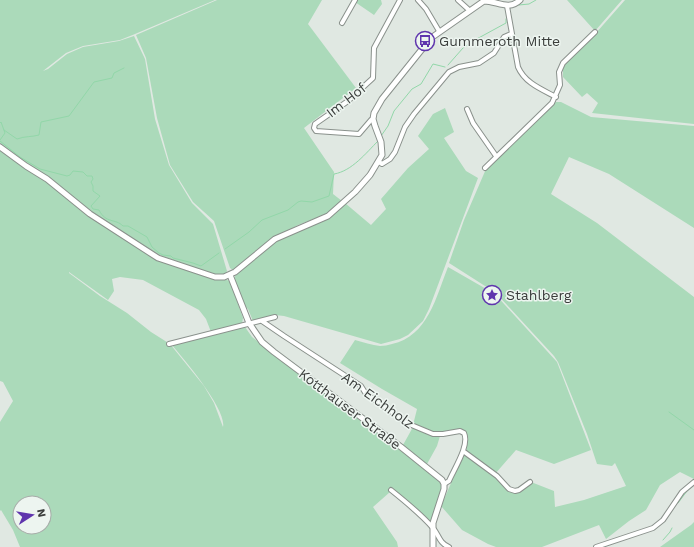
<svg xmlns="http://www.w3.org/2000/svg" width="694" height="547" font-family="'Work Sans',sans-serif">
  <style>
    .green { fill: #abdaba; fill-rule: evenodd }
    .lines { fill: none; stroke-linecap: round; stroke-linejoin: round }
    .stream { stroke: #92d7a9; stroke-width: 1 }
    .minor-casing { stroke: #8a918c; stroke-width: 6 }
    .tertiary-casing { stroke: #8a918c; stroke-width: 7 }
    .minor { stroke: #fff; stroke-width: 4 }
    .tertiary { stroke: #fff; stroke-width: 5 }
    .labels { text-anchor: middle; dominant-baseline: central; stroke-width: 3; stroke-linejoin: round; paint-order: stroke }
    .poi-label { font-size: 14px; fill: #3b3e3c; stroke: #edf5f0; text-anchor: start }
    .street-label { font-size: 14px; fill: #3b3e3c; stroke: #edf5f0 }
  </style>
  <rect width="100%" height="100%" fill="#e0e8e2"/>
  <path class="green" d="M0,0H215L135,34L120,40L83,46L66,53L43,71L48,69L67,54L83,47L119,41L134,36L145,59L155,119L169,165L192,203L213,224L227,271L225,275H216L159,255L98,217L158,259L230,281L243,318L242,324L211,332L206,319L199,310L143,280L120,277L112,279L114,291L108,300L69,272V273L100,296L127,313L151,332L170,344L204,386L214,403L223,427C227,410 184,359 171,344L245,327L252,337L439,479L442,488L432,520L430,522L390,487L388,490L390,492L373,507L397,542L398,547H20L13,530L1,510L0,511V422L13,401L3,382L0,381ZM20,503H44V527H20Z
    M217,0H322L308,24L356,88L304,128L334,172L333,194L342,201L329,213L298,225L274,238L233,270L230,268L214,221L193,202L170,165L157,118L146,58L136,35Z
    M357,0H381L382,4L374,15L355,2Z
    M567,0H622L595,31Z
    M625,0H694V124L592,113L598,103L587,93L582,97L563,77V65L596,33Z
    M556,102H561L591,117L694,126V228L609,174L569,157L551,194L597,223L694,297V479L680,472L660,485L646,510L629,521L606,539L599,525L542,547H496L488,544L462,530L441,506L462,458L465,455L515,491L531,482L554,491L555,507L584,500L626,486L615,463L612,466L597,464L587,434L558,362L554,356L496,293L449,263L464,220L486,169Z
    M445,108L454,132L444,138L466,171L478,178L429,309L423,321L408,335L400,339L381,344L284,316L275,315L253,321L248,309L244,306L234,279L236,274L276,241L298,230L345,203L371,225L386,209L381,199L408,168L429,149L418,136L433,114Z
    M448,267L495,294L557,362L591,450L554,464L516,450L495,474L467,453C465,447 469,443 468,437C464,422 445,435 434,433C427,432 420,428 413,425L417,409L382,389L340,363L355,340C363,342 372,345 380,346C384,346 388,345 392,344C428,336 436,297 448,267Z
    M413,427L440,436L437,446L427,464L403,445Z
    M694,522V547H660L691,525Z"/>
  <g class="lines">
    <path class="stream" d="M519,5L529,4L536,0
      M448,65L463,48L473,41L506,23V19
      M0,123L1,122L5,133L0,140
      M4,130L17,139C25,136 32,137 39,135L41,122L69,116L94,82L112,78L114,73L124,68
      M381,136L388,126L394,111L412,89L421,84L433,64L445,67
      M0,141L20,157L40,169L67,176L70,175L73,171L83,172L87,176H92L93,179L91,182L93,186V191L100,196L91,206L93,209L99,210C106,224 115,218 123,226H128L147,237L152,247L159,253L163,255L171,256L173,258L193,263L201,266L219,253
      M225,249L249,232L262,220L288,210L298,202L301,201L312,202L329,196L334,174C352,171 366,153 378,141
      M669,412L694,430
      M678,503L687,491L694,485
      M663,540L670,532L672,528"/>
    <g class="minor-casing">
      <path id="minor" d="M418,0L426,9L439,31
        M458,0L469,10
        M507,6L518,67C525,83 541,89 556,97
        M342,23L355,0
        M467,109L473,123L496,156
        M373,119L371,120L359,134L316,131L314,128L315,124L348,101L373,78L374,48L400,0
        M379,162L382,164L390,159L395,152L405,127L414,114L449,72L459,67L479,63L494,53L504,37L511,34
        M485,168L552,103L560,85L559,72L563,63L595,32
        M262,321L284,336L361,386L366,394L409,424L433,434H443L460,431L464,433C470,445 454,469 449,481L444,484
        M169,344L275,317
        M463,451L497,476L509,489L515,491L519,490L530,482
        M391,490C406,502 421,514 433,528C439,535 439,543 449,547
        M596,547L653,528L663,520L682,492L694,482"/>
    </g>
    <g class="tertiary-casing">
      <path id="tertiary" d="M0,147L26,166L47,179L90,214L158,258L215,277H224L235,272L275,239L328,216L355,192L370,175L382,155L381,142L375,126L373,119L374,113L382,99L431,38L484,1C497,1 509,11 520,0
        M230,275L249,323L262,342L274,352L401,447L442,480L444,484V489L433,523V547"/>
    </g>
    <use href="#minor" class="minor"/>
    <use href="#tertiary" class="tertiary"/>
  </g>
  <defs>
    <g id="bus-ring" transform="scale(1)"><circle r="9.5" fill="#edf5f0" stroke="#5f35ad" stroke-width="1.5"/><path d="M-5-6H5V4H4V6H2V4H-2V6H-4V4H-5ZM-3.5-4V0h7V-4ZM-3.5 1.2v1.5H-2V1.2ZM2 1.2v1.5H3.5V1.2Z" fill="#5f35ad"/></g>
    <g id="sight-ring" transform="scale(1)"><circle r="9.5" fill="#edf5f0" stroke="#5f35ad" stroke-width="1.5"/><path d="M0-6L1.8-2.2L6-1.7L2.9 1.2L3.7 5.4L0 3.3L-3.7 5.4L-2.9 1.2L-6-1.7L-1.8-2.2Z" fill="#5f35ad"/></g>
  </defs>
  <g fill-rule="evenodd">
    <use href="#bus-ring" x="425" y="41"/>
    <use href="#sight-ring" x="492" y="295"/>
  </g>
  <g class="labels">
    <g class="poi-label">
      <text x="439" y="41">Gummeroth Mitte</text>
      <text x="506" y="295">Stahlberg</text>
    </g>
    <g class="street-label">
      <text transform="translate(346 100) rotate(-38)">Im Hof</text>
      <text transform="translate(378 400) rotate(36)">Am Eichholz</text>
      <text transform="translate(350 409) rotate(37)">Kotthauser Straße</text>
    </g>
  </g>
  <g transform="translate(32 515) rotate(78)"><circle r="19" fill="#edf5f0" stroke="#a6aca8"/>
  <path d="M0-3L7 15L0 10L-7 15Z" fill="#5f35ad"/>
  <text y="-6" font-size="11" font-weight="bold" text-anchor="middle" fill="#3b3e3c">N</text>
  </g>
</svg>
